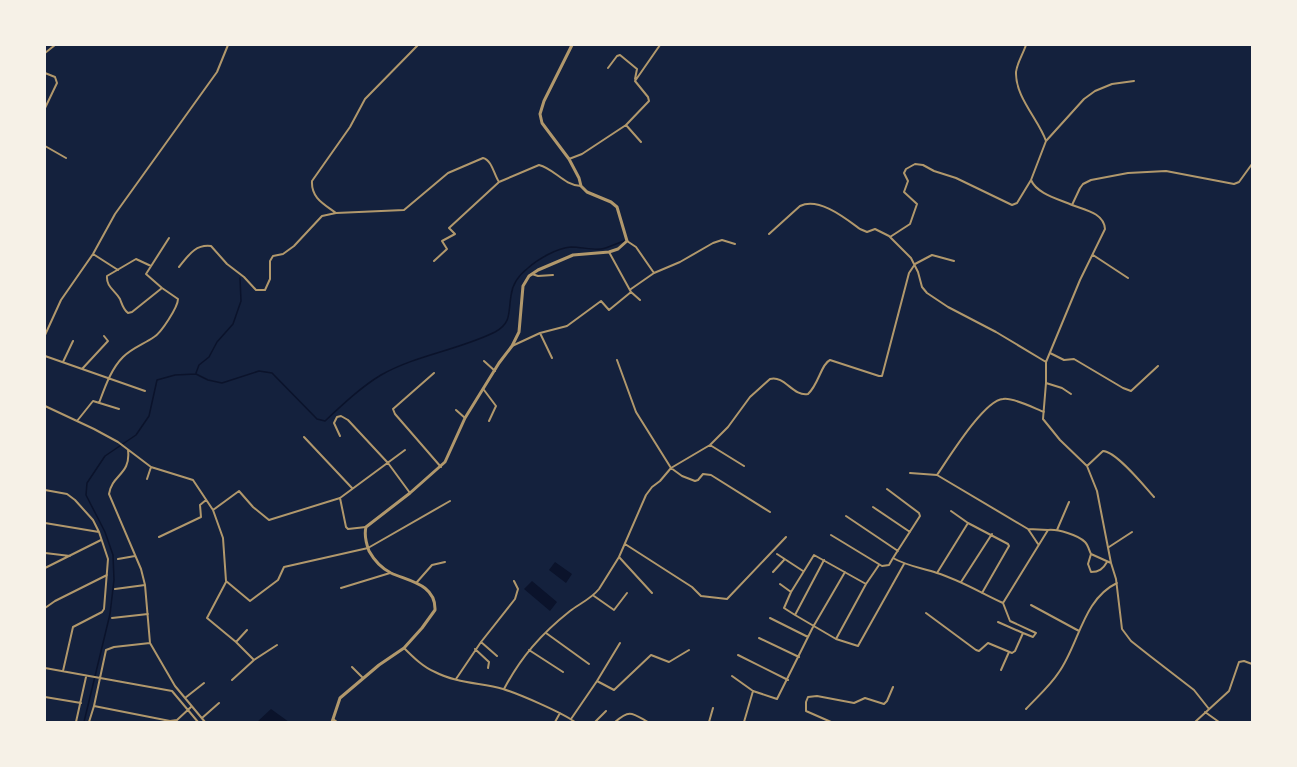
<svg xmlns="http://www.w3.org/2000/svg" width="1297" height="767" font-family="Mulish,sans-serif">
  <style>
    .water { fill: #0b132b }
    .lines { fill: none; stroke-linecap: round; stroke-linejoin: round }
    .stream { stroke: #0b132b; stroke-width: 1.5 }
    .minor { stroke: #b1986c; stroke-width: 2 }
    .tertiary { stroke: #b1986c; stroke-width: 3 }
  </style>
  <rect width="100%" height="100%" fill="#14213d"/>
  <path class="water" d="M555,562L572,574L566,583L549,570Z
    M532,581L557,602L550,611L524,589Z
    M271,709L289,722H257Z"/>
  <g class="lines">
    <path class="stream" d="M196,373L199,365L209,357L217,342L233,324L241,301L240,278
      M84,722L110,614L114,580L113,555L105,532L86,495L87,483L105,456L136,435L149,416L157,380L175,375L196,374L208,380L222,383L259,371L272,373L317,419L325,421C342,405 361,387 381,375C416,355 459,350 495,332C512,323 508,312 511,296C512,285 519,275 528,268C538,259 557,248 571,247C581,247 592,250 601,249C609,248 617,243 624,241"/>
    <path class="minor" d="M1026,45C1023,54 1017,63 1016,72C1015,97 1039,120 1046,141
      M45,53L55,45
      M608,68L617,56L620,55L637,69L635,79
      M45,73L55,77L57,83L45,108
      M641,142L626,125L649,101L648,97L635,81L660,45
      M45,146L66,158
      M569,159L582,154L626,125
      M1072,205C1059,199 1037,194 1031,180L1046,141L1084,99L1095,91L1112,84L1134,81
      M336,213C324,204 311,198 312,181L350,127L365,99L418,45
      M769,234L800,206C819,197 845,218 860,229L867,232L875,229L889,236L911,258L918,272L922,287L927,293L948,307L996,332L1046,362
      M890,237L910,224L917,204L904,192L908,181L904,173L906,169L915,164L923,165L934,171L956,178L1012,205L1017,203L1031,180
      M627,241L636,247L654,273
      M609,252L631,292L640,300
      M93,254L118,270
      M1093,255L1128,278
      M434,261L447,249L442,241L455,234L449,228L499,182
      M151,266L136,259L107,276C106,287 115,290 120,299C122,304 123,309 128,313L132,312L162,288L146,274L169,238
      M179,267C188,256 195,244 211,246L227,264L244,277L256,290H265L270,279V261L273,256L283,254L294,246L322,216L336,213L404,210L448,173L483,158C492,160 494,175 499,182L539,165C555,169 563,185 581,186
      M532,274L538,276L553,275
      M631,289L654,273L680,262L713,243L722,240L735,244
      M540,333L552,358
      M45,335L61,300L93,254L115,214L217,72L228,45
      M512,346L540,333L567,326L601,301L609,310L631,292
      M1050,353L1064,360L1074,359L1123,388L1131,391L1158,366
      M45,356L145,391
      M617,360L636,412L671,468L682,476L695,481L698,480L703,474L711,475L770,512
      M484,361L495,371
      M63,362L73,341
      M82,369L108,341L104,336
      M434,373L393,409L395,414L441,467
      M1046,383L1062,388L1071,394
      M484,390L496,406L489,421
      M99,403C105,387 111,369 123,357C132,348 144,344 154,337C161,333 178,307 178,299L162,288
      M45,406L94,429L118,442L151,467L193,480L213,510L239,491L253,507L269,520L340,498L405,450
      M456,410L465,418
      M77,421L93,401L119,409
      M340,436L334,423L337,417L341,416L348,420L388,463L410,493
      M304,437L352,488
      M710,445L744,466
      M128,450C131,475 112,474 109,494L141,569L145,585L150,643L175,686L205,722
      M1087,466L1103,451C1116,451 1145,487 1154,497
      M910,473L937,475
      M147,479L151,467
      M887,489L919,513L920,516L893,558C907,566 922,568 937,573C960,580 981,593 1003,603L1048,530C1058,529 1078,535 1085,542C1088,545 1089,550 1091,554L1111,563
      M45,490L67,494L75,500L93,520L99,532L108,559L104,609L102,612L73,627L63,671
      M340,498L346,527L348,529L366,527
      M873,507L910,532
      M213,510L223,538L226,581L250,601L278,580L284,567L368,548L450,501
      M951,511L968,523L1008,544L1009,546L982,593
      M846,516L898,551
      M45,523L99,532
      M1028,529L937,475C948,459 984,400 1003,399C1013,397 1034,408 1044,412
      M1057,530L1069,502
      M831,535L882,566L889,565L893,558
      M159,537L201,517L200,505L206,500
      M625,544L692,587L701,596L727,599L786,537
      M1038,544L1028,529L1048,530
      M1109,547L1132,532
      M45,553L70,556
      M777,554L803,571
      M1091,554L1088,564L1091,572C1099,572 1103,569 1107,562
      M619,557L652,593
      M118,559L135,556
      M824,560L795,615L836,639L858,646L904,564
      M45,568L101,540
      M773,572L784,560
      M937,573L968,523
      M226,582L207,618L236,642L254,660
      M417,582L432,565L445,562
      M961,582L992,534
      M780,584L791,592
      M341,588L390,573
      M115,589L145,585
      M594,596L614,610L627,593
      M1031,605L1079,631
      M45,608L55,601L107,575
      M926,613L976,650L979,651L988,643L1012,653L1015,651L1023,633L1033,637L1036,633L1010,621L1003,603
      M795,615L784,608L791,592L814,555L866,584
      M112,618L148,614
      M770,618L808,637
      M998,622L1023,633
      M546,633L589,664
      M759,638L799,657
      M836,639L866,584L879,565
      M236,642L247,630
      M481,642L497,656
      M404,648C413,657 423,667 435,672C456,683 481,683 503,689C519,694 561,712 575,722
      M475,649L489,662L488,668
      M529,650L563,672
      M738,655L788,680
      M352,667L363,678
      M45,668L172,691L198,722
      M1001,670L1009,652
      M732,676L753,691L777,699L813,627L845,572
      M456,679L481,642L515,599L518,589L514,581
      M232,680L254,660L277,645
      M597,681L620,643
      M504,689C521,657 541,634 570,611C579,604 591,599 599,589L619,557L646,495L652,487L660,481L671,468L710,445L728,427L750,397L770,379C785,375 793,397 808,394C819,384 821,364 830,360L879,376H882L909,273L915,264L932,255L954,261
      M45,697L81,703
      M185,698L204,683
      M94,706L106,650L114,647L150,643
      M1026,709C1037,697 1050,686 1059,672C1079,644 1083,599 1117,583
      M1209,709L1194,690L1150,656L1131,641L1122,629L1116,579L1111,563L1097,491L1087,466L1060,440L1043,419L1046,383V362L1080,280L1105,229C1104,213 1085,210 1072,205L1080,188L1083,184L1091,180L1128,173L1166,171L1234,184L1239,182L1252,164
      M1205,712L1219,722
      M202,718L219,703
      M333,719L337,722
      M571,719L597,681L614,690L651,655L669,662L689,650
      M76,722L86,677
      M89,722L94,706L170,721L177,720L191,707
      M555,722L560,713
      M595,722L606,711
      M615,722C630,709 632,713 648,722
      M709,722L713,708
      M744,722L753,691
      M831,722L806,711V702L808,697L817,696L854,703L865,698L884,704L887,701L893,687
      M1195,722L1229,691L1239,662L1244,661L1252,664"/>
    <path class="tertiary" d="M332,722L340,698L379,665L404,648L422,628L435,610C436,584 408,581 391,573C381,568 374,560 369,551C366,543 364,535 366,527L410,493L445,462L465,418L499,363L512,346L519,332L523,286L529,276L538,270L573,255L609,252L618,249L627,241L617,207L611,202L587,192L581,186L579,178L569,159L542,123L540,114L544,101L572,45"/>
  </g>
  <rect width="1297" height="767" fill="none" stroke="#f6f1e7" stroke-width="92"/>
</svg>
